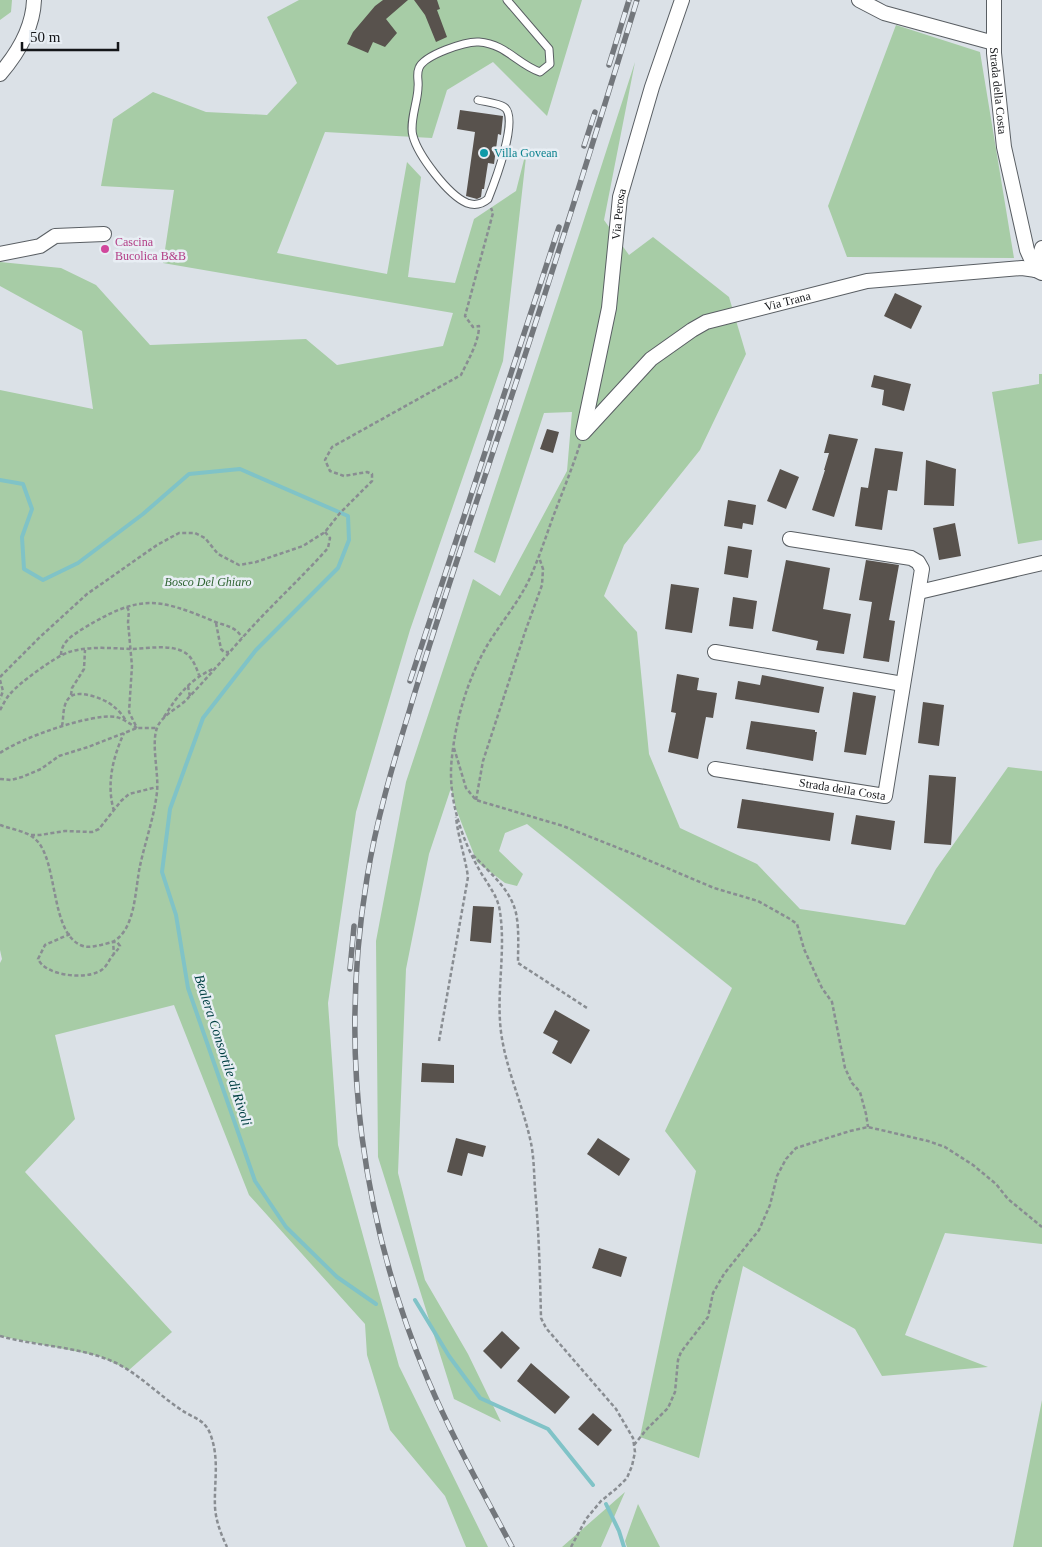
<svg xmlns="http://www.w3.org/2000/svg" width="1042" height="1547" font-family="Georgia,serif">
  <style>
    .green { fill: #a7cca6 }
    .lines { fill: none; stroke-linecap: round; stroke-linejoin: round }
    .stream { stroke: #80c3c7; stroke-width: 4 }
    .building { fill: #58524d }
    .service-casing { stroke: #595e63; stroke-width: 9 }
    .minor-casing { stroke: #595e63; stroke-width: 16 }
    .path { stroke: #898d92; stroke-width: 2.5; stroke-dasharray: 4 2.5; stroke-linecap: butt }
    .service { stroke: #fff; stroke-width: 7 }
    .minor { stroke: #fff; stroke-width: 14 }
    .rail-casing { stroke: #73777c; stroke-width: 5.5 }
    .rail { stroke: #e8eef4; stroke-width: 4; stroke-dasharray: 11; stroke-linecap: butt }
    .culture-dot { fill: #0f9aa8; stroke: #e8eef4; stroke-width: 2 }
    .hotel-dot { fill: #d1479c; stroke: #e8eef4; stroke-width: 2 }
    .labels { text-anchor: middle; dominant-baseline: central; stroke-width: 5; stroke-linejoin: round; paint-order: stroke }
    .street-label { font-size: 12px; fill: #141619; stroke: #e8eef4 }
    .culture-label { font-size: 12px; fill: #0d838f; stroke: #e8eef4; text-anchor: start }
    .hotel-label { font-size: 12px; fill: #b23c85; stroke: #e8eef4; text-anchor: start }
    .park-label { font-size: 12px; font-style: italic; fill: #306533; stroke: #e8eef4 }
    .water-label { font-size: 14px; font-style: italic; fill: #004043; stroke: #e8eef4 }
  </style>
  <rect width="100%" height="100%" fill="#dbe1e7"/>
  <path class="green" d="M0,0H12L11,12L0,20Z
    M299,0H582L547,116L493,62L447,90L432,138L325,132L277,253L387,274L407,162L421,177L408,277L455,283L474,219L516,191L527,148L503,361L410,630L356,812L328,1003L338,1145L399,1366L488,1547H466L445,1496L390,1430L367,1355L365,1324L249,1195L174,1005L55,1035L75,1119L25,1172L172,1332L129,1370L99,1356L0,1336V963L2,959L0,950V390L93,409L82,331L0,286V262L61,268L96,285L150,345L306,339L337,365L443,346L453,313L163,263L174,190L101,186L113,119L153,92L206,112L267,115L297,83L267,17Z
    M896,25L980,52L1014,258L847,257L828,206Z
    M635,62L604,220L629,255L653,237L729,297L746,354L700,450L624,545L604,596L637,632L649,754L680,828L757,864L800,909L905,925L936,869L1008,767L1042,771V1244L945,1233L905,1335L988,1367L882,1376L855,1329L743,1266L699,1458L640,1437L696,1171L665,1131L732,988L527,824L505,833L499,851L523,874L517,886L505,883L477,862L456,809L451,788L429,854L406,969L398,1173L425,1280L468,1354L501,1422L454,1399L378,1157L376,941L406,782L473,579L500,596L567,471L572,412L544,413L495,563L474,552L581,229Z
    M1039,374H1042V540L1018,544L992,392L1039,384Z
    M1042,1400V1547H1013Z
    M625,1492L601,1547H562Z
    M638,1504L660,1547H627L625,1541Z"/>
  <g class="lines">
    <path class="stream" d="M0,480L23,484L32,509L22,537L24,569L43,580L78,563L143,514L189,474L240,469L348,516L349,540L338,568L256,650L203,718L170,809L162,872L176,915L188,988L255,1181L286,1227L337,1277L376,1304
      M415,1300L449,1356L480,1398L548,1429L593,1485
      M606,1504L619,1531L624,1547"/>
  </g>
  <path class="building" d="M383,0H408L386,19L397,33L385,47L373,42L368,53L347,44L353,32L375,6Z
    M414,0H437L440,9L437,10L447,37L436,42L425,15Z
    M460,110L503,116L501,135L498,134L494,164L488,163L484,189H482L481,197L477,199L466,196L475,132L457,129Z
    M895,293L922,306L911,329L884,316Z
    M874,375L911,384L904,411L882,405L884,390L871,387Z
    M547,429L559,432L553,453L540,449Z
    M829,434L858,439L834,517L812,510L825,470H824L829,453H824Z
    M875,448L903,452L897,491L888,490L882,530L855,526L861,487L868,488Z
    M926,460L956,469L954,506L924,505Z
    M780,469L799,477L786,509L767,501Z
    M728,500L756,505L753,525L743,523L742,529L724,526Z
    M955,523L961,556L939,560L933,528Z
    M728,546L752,550L748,578L724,574Z
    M786,560L830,568L823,609L851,614L844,654L816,650L818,641L772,631Z
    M866,560L899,565L889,620L895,621L889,662L863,658L872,602L859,600Z
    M671,584L699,588L692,633L665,629Z
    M733,597L757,601L753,629L729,626Z
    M677,674L699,678L697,690L717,693L713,718L706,717L698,759L668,752L676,713L671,712Z
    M762,675L824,687L819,713L735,699L738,681L760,685Z
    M853,692L876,696L866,755L844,752Z
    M923,702L944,705L939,746L918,743Z
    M751,721L815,730V732H817L813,761L746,749Z
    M929,775L956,777L951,845L924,843Z
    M742,799L834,813L830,841L737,828Z
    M856,815L895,821L891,850L851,844Z
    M473,906L494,907L491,943L470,941Z
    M555,1010L590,1030L571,1064L552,1053L558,1041L543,1033Z
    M422,1063L454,1065V1083L421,1082Z
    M456,1138L486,1146L483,1157L468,1153L462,1176L447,1172Z
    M598,1138L630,1159L619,1176L587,1154Z
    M599,1248L627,1257L621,1277L592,1268Z
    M502,1331L520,1348L501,1369L483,1351Z
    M531,1363L570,1397L555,1414L517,1381Z
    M593,1413L612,1430L598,1446L578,1429Z"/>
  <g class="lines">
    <g class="service-casing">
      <path id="service" d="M478,100C486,102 498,103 504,107C520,117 494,184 488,199C482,204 475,206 467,203C448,195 418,155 413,136C410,127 414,112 416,102C417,97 418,92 418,87C419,81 416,75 419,68C424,55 466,41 479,42C506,44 517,64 540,72L550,64L549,49L507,0"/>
    </g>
    <g class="minor-casing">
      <g id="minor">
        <path d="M859,0L884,13L994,43"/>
        <path id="s1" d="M994,0V53L1004,147L1027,250L1036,270L1042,273"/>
        <path d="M0,74C18,53 33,29 34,0"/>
        <path d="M0,254L40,246L55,236L104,234"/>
        <path d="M1036,270L1042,248"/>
        <path id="s2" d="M583,432L609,308L620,197L652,87L682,0"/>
        <path id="s3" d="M583,433L651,359L692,330L706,322L867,281L1022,268L1036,270"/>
        <path d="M919,592L1042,563"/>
        <path d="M715,652L903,684"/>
        <path id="s4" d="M715,769L885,796L922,569L918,562L911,558L790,539"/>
      </g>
    </g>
    <path class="path" d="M127,607L129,611L128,622L132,666L129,712L137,728
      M216,623L221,649L224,652H229
      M61,655C61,642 73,635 84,628C139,595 156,597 213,621C225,626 236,626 242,638
      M0,677L40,637L87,594L157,545L179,533H195L205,538L218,554L239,565L256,562L303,546L325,532L340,513L372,481V474L367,472L344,476L330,471L325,460L332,447L461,375C468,360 479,342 479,326L473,327L465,316L493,213L491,208
      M0,680L3,691L0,699
      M188,686L190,697
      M71,695L72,688L84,669L85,650
      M0,710C3,705 6,698 10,694C19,683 56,656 69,652C88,646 110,648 130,649C147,649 166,644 182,651C192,655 196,667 199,675
      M164,717C178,695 190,679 215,668
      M62,726C64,717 62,704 70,697C78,689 106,699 113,706C118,710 123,715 126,721
      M454,748L466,788L476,800L563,826L641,857L714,888L758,901L790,919L797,924L804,949L815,973L822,988L832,1002L845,1068L852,1083L860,1092L866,1114L868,1127
      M0,753C21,738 91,713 116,717C124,719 130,724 137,728
      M0,779L11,780L22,777L41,769L59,756L88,747L137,728H157
      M476,800L483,761L525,632L542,585L543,569L539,557
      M114,811C106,784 113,757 124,733
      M0,825C10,829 27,831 35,839C59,859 49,935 83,946C89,948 95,946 101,945C105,944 109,943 112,942C136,931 135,888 140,866C145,842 154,818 157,792C159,774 151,744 157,728C162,714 180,708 189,697C211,674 231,650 252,627C277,600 304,575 328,548L330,538L325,532
      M31,835H40L65,831L92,832L99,829L121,801L129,794L157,787
      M473,855C491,874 514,892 517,919C519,933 518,948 518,963L587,1008
      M70,934L45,945L38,959C46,976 83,979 98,972C107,968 108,961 113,955C116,951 118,950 120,946L117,942H113L114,954
      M439,1041L468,877C465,856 458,837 456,817
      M0,1336C39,1347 82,1346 118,1364C141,1376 159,1395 180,1409C195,1420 206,1418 212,1439C219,1462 214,1484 215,1507C216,1522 221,1534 227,1547
      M634,1445L646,1430L668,1408L675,1392L678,1360L681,1352L708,1317L713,1293L724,1274L759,1230L770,1205L777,1176L786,1159L796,1148L850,1131L868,1127L928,1141L945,1147L973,1165L996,1184L1008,1199L1042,1227
      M571,1547L586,1519L601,1501L617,1488L627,1478L632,1466L635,1452L633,1438L616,1409L546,1328L541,1318C540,1275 539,1232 535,1189C534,1174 534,1158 531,1143C523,1105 506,1070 501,1032C496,992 506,952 500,912C498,896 488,885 480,871C461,838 447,796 452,757C456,718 468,678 488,644C501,623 517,604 528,582C538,561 545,539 553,517C562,493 572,469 580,444"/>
    <use href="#service" class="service"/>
    <use href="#minor" class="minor"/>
    <g class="rail-casing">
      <path id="rail" d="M609,65L629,0
        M584,146L595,112
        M410,681L559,227
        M350,969L354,926
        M512,1547C483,1492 452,1437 428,1380C395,1302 373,1221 362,1137C351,1052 353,963 367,878C376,822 392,767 409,712C435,624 465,537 494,449C544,300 591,150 637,0"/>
    </g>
    <use href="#rail" class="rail"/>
  </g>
  <circle class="culture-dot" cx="484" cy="153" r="5"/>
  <circle class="hotel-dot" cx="105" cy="249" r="5"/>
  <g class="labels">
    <g class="street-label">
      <text stroke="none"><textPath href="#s1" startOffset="91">Strada della Costa</textPath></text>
      <text stroke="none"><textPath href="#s2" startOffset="221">Via Perosa</textPath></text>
      <text stroke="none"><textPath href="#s3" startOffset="251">Via Trana</textPath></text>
      <text stroke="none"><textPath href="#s4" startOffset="129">Strada della Costa</textPath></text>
    </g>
    <g class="culture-label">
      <text x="494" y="153">Villa Govean</text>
    </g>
    <g class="hotel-label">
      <text x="115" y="242">Cascina<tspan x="115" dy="14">Bucolica B&amp;B</tspan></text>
    </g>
    <g class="park-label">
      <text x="208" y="582">Bosco Del Ghiaro</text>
    </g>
    <g class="water-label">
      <text transform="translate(223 1050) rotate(72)">Bealera Consortile di Rivoli</text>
    </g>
  </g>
  <path d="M22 42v8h96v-8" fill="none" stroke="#141619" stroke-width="2.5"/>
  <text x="30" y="42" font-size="15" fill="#141619" stroke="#e8eef4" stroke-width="4" paint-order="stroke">50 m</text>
</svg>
